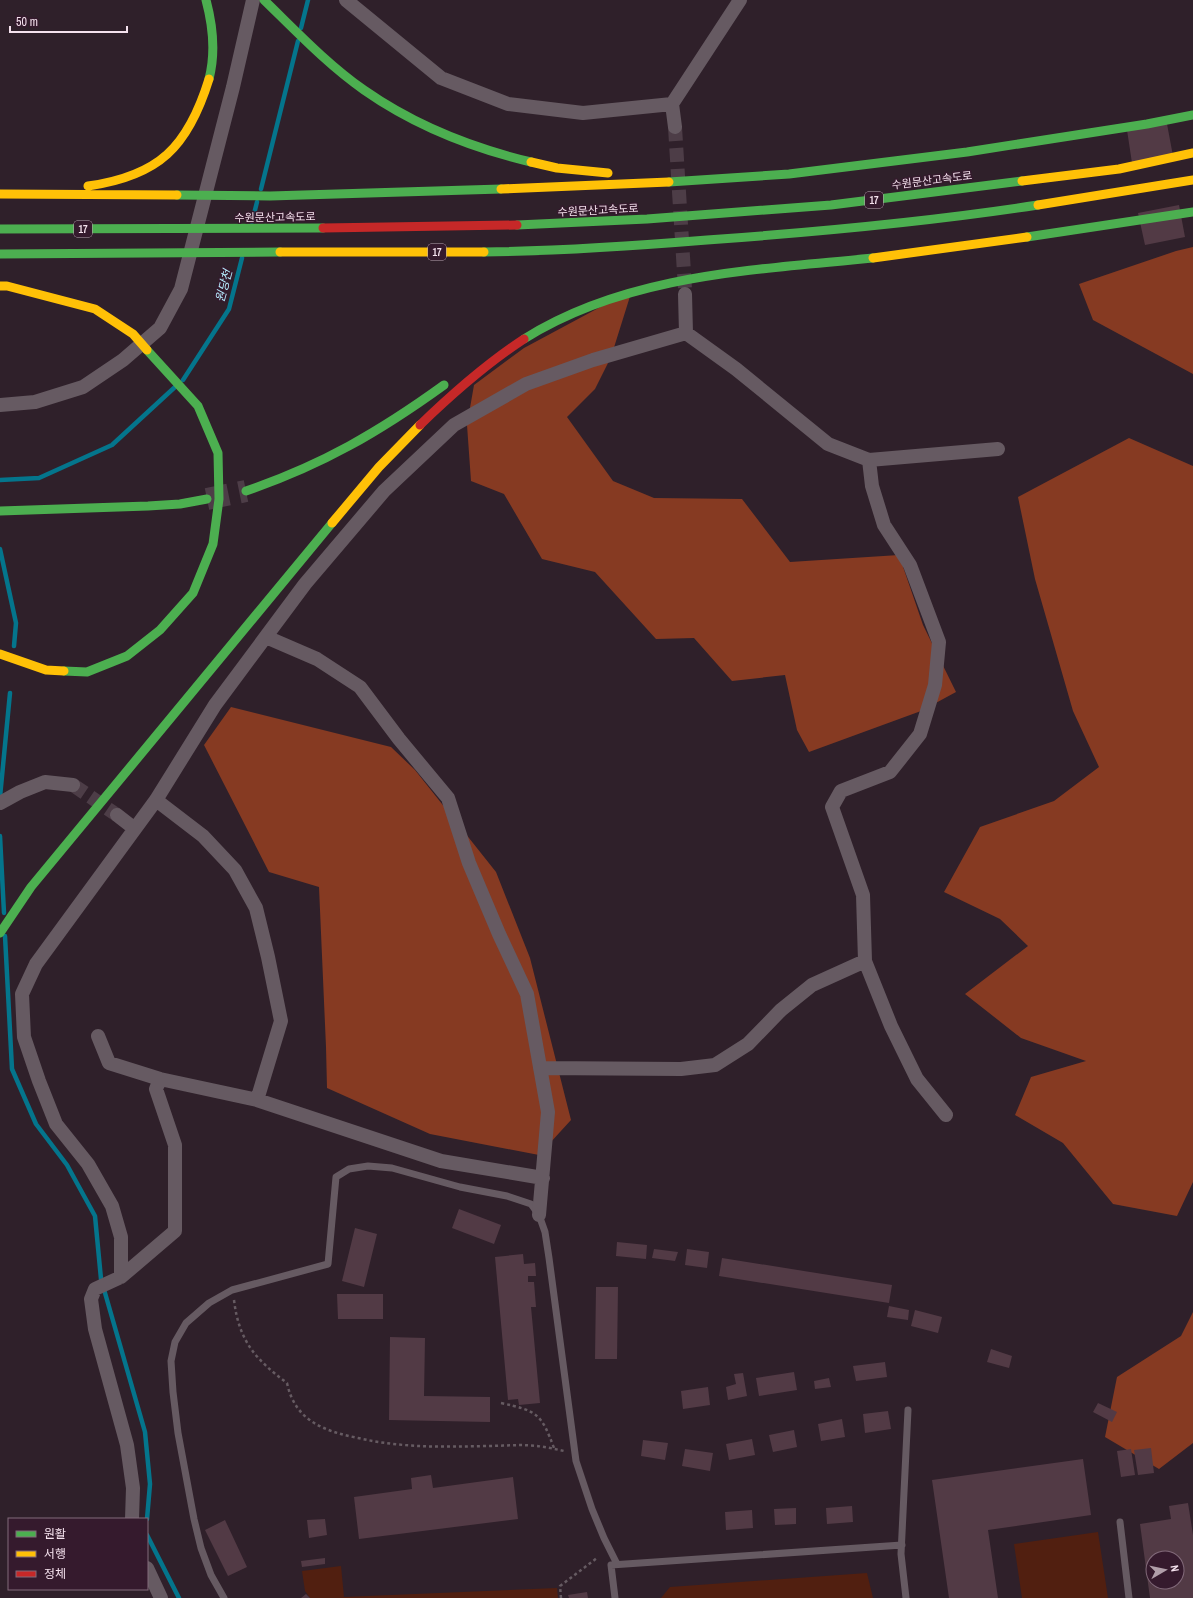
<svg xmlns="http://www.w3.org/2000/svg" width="1193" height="1598" font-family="'Archivo Narrow','Noto Sans KR',sans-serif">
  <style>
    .green { fill: #511f10 }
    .forest { fill: #863a22 }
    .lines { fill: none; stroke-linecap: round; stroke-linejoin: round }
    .stream { stroke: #04758c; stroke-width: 4.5 }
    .building { fill: #523a45; fill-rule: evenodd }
    .street-tunnel { stroke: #4d3d47; stroke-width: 14; stroke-dasharray: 14 7; stroke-linecap: butt }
    .highway-tunnel { stroke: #4d3d47; stroke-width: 22; stroke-dasharray: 22 11; stroke-linecap: butt }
    .path { stroke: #665b62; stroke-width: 2.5; stroke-dasharray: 3 3; stroke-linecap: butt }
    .lane { stroke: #665a62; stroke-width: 7 }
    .street { stroke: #665a62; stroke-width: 14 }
    .fast { stroke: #4caf50; stroke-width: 9 }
    .slow { stroke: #ffc107; stroke-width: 9 }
    .jam { stroke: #c62828; stroke-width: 9 }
    .labels { text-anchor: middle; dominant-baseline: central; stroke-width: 3; stroke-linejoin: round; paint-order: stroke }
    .shield { fill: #351a2d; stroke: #bba6b4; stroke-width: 1 }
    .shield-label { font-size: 10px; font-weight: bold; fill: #f5e2ee }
    .street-label { font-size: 11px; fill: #f5e2ee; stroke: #351a2d }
    .water-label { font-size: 12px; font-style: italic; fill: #b6eeff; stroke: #351a2d }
  </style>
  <rect width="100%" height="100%" fill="#2f202a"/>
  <path class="green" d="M1098,1532L1108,1598H1022L1014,1544Z
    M341,1566L344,1597L557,1588L558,1598H310L305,1591L302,1571Z
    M867,1573L873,1598H661L670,1587Z"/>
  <path class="forest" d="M1193,247V374L1093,320L1079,284L1176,251Z
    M632,290L611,357L595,389L567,417L613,481L654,498L742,499L790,562L899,555L923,625L956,692L921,711L809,752L797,730L785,675L732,681L694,638L656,639L595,572L542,559L504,494L471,481L467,425L474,385L524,348Z
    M1129,438L1193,466V1182L1177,1216L1113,1204L1063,1143L1015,1115L1031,1077L1086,1061L1021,1038L965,994L1028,946L1000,919L944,892L980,827L1054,801L1099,767L1073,711L1035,579L1018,497Z
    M231,707L391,747L415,770L496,872L530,958L571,1120L539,1155L430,1134L327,1088L326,1047L319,887L269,872L204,745Z
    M1193,1312V1443L1159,1469L1105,1437L1117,1377L1181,1336Z"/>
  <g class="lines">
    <path class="stream" d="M301,28L308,0
      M261,189L298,41
      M252,222L257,202
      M183,380L229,309L242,258
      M0,480L39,478L112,445L175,387
      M0,549L16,623L14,646
      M0,797L10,693
      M0,836L4,913
      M5,936L12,1069L36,1124L67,1165L95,1216L101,1279L145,1432L150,1484L147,1519
      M147,1535L179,1598"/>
  </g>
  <path class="building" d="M1167,124L1173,156L1132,163L1127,130Z
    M1179,205L1185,237L1145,245L1138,213Z
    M459,1209L501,1225L494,1244L452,1228Z
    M355,1228L377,1234L364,1287L342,1281Z
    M617,1242L647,1245L646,1259L616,1256Z
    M654,1249L678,1252L675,1261L652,1258Z
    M687,1249L709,1252L707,1268L685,1265Z
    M523,1254L524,1264L535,1263L536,1276H528V1282H534L536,1307H531L540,1403L519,1405L518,1399L508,1400L495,1257Z
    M722,1258L892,1285L889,1303L719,1276Z
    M596,1287H618L617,1359H595Z
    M337,1294H383V1319H338Z
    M889,1306L909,1310L908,1320L887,1317Z
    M915,1310L942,1317L938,1333L911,1326Z
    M390,1337L425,1338L424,1396L490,1397V1422L389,1420Z
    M991,1349L1012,1356L1009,1368L987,1362Z
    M885,1362L887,1377L856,1381L853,1366Z
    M794,1372L797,1390L759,1396L756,1378Z
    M743,1373L747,1396L728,1400L726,1387L736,1384L734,1374Z
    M829,1378L831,1387L815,1389L814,1381Z
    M708,1387L710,1405L683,1409L681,1391Z
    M1098,1403L1117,1412L1112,1422L1093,1412Z
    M888,1411L891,1429L865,1433L863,1414Z
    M842,1419L845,1437L821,1441L818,1424Z
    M794,1430L797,1447L773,1452L769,1435Z
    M752,1439L755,1455L729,1460L726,1444Z
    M643,1440L668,1443L665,1460L641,1456Z
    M1151,1448L1154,1473L1138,1475L1134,1450Z
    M685,1449L713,1453L710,1471L682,1466Z
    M1131,1449L1135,1475L1121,1477L1117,1451Z
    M1083,1459L1091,1515L988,1530L998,1598H949L932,1480Z
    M431,1475L433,1488L513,1477L518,1519L359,1539L354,1497L412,1489L411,1478Z
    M1188,1503L1193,1535V1598H1150L1140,1524L1171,1519L1169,1506ZM1153,1558H1177V1582H1153Z
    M852,1506L853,1522L827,1524L826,1508Z
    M796,1508V1524L775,1525L774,1509Z
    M752,1510L753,1528L726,1530L725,1512Z
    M325,1519L327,1535L309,1538L307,1520Z
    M225,1520L247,1567L228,1576L205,1530Z
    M325,1558V1564L302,1567L301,1561Z
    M587,1592L588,1598H569L568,1595Z
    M306,1594L310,1598H301Z"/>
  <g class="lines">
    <path class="street-tunnel" d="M675,127L685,289
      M73,785L117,815"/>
    <path class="highway-tunnel" d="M207,499L246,491"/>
    <path class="path" d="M234,1300C239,1341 255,1359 287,1383C295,1421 324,1431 358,1438C402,1448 441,1447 486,1446C503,1446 520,1444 537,1446C546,1447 555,1449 564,1451
      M501,1403C537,1411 541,1413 554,1448
      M561,1598L560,1586L597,1558"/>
    <path class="lane" d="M1120,1522L1129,1598
      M224,1598L211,1575L201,1548L194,1519L178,1433L173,1392L171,1361L175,1342L186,1323L209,1303L232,1290L328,1264L336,1177L349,1169L368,1166L392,1168L460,1187L507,1196L531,1204L539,1215L545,1232L549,1258L576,1461L592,1509L604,1538L617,1564
      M615,1598L611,1565L902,1545
      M906,1598L901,1554L908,1410"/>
    <path class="street" d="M346,0L441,78L508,104L583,113L672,104
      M675,127L672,104L740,0
      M686,333L736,369L828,444L869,460L998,449
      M0,405L35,402L83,387L123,360L160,328L181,289L233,87L253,0
      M869,460L872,486L884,525L910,565L939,642L935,685L920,734L890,772L841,791L832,807L863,895L865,961L891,1026L917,1079L946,1115
      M266,637L317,659L360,687L399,739L448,798L469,863L499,934L527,994L548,1112L539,1215
      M156,800L203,836L235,870L256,908L268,957L281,1021L257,1100
      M0,803L20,792L45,782L73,785
      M117,815L135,829
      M98,1036L109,1063L160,1079L257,1100L441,1161L543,1178
      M540,1068L681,1069L715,1065L748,1044L781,1010L812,985L865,961
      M121,1277V1237L112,1206L88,1164L56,1124L39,1081L24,1037L22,994L36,964L156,800L215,705L305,584L384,491L454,425L526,384L593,360L686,333L685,294
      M132,1519L133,1488L127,1445L95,1329L91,1299L95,1289L121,1277L175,1231V1145L156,1089L160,1079
      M147,1568L161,1598"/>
    <path class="fast" d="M206,0C213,26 216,52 209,79
      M264,0C296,31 327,64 364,90C414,125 472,148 531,162
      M669,182L789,174L967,152L1147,124L1193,115
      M177,195L270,196L501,189
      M517,225L647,219L831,205L1022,181
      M0,229L323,228
      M1027,237L1193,212
      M484,252C558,251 633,246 707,240C818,232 928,222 1038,205
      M0,254L280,252
      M524,339C627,274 755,270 873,258
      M246,491C322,465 379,432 444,385
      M0,511L148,506L180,504L207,499
      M64,671L87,672L127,656L160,630L193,593L213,544L219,499L218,453L198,406L147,350
      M0,933L31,887L332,523"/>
    <path class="slow" d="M531,162L557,168L608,173
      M1022,181L1119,169L1193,153
      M88,186C159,176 188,147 209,79
      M501,189L669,182
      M0,194L177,195
      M1038,205L1193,180
      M280,252H484
      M873,258L1027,237
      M0,286H7L95,309L133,334L147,350
      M332,523L379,467L420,425
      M0,654L46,670L64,671"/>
    <path class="jam" d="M323,228L517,225
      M420,425C452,394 486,364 524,339"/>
  </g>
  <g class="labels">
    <g class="shield">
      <rect x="865" y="192" width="18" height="16" rx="3"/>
      <rect x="74" y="221" width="18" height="16" rx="3"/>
      <rect x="428" y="244" width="18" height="16" rx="3"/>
    </g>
    <g class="shield-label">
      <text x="874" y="200">17</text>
      <text x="83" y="229">17</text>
      <text x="437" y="252">17</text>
    </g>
    <g class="street-label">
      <text transform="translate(932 180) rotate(-7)">수원문산고속도로</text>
      <text transform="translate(598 210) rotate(-3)">수원문산고속도로</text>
      <text transform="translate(275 217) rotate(-1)">수원문산고속도로</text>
    </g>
    <g class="water-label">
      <text transform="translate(224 286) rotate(-75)">원당천</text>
    </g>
  </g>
  <rect x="8" y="1518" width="140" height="72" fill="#351a2d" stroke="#826a7a"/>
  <rect x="16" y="1531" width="20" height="6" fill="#4caf50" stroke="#826a7a"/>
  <text x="44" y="1538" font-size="12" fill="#f5e2ee">원활</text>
  <rect x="16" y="1551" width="20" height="6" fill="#ffc107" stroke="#826a7a"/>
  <text x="44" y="1558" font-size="12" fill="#f5e2ee">서행</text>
  <rect x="16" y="1571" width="20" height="6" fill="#c62828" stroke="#826a7a"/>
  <text x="44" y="1578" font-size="12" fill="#f5e2ee">정체</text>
  <g transform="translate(1165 1570) rotate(81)"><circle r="19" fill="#351a2d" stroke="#826a7a"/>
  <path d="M0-3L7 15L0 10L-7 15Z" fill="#b09ea9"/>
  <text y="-6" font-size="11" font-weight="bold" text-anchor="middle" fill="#f5e2ee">N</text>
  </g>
  <path d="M10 26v6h117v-6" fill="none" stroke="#f5e2ee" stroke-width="2"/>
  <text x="16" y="26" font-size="12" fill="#f5e2ee" stroke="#351a2d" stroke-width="3" paint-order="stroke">50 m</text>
</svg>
